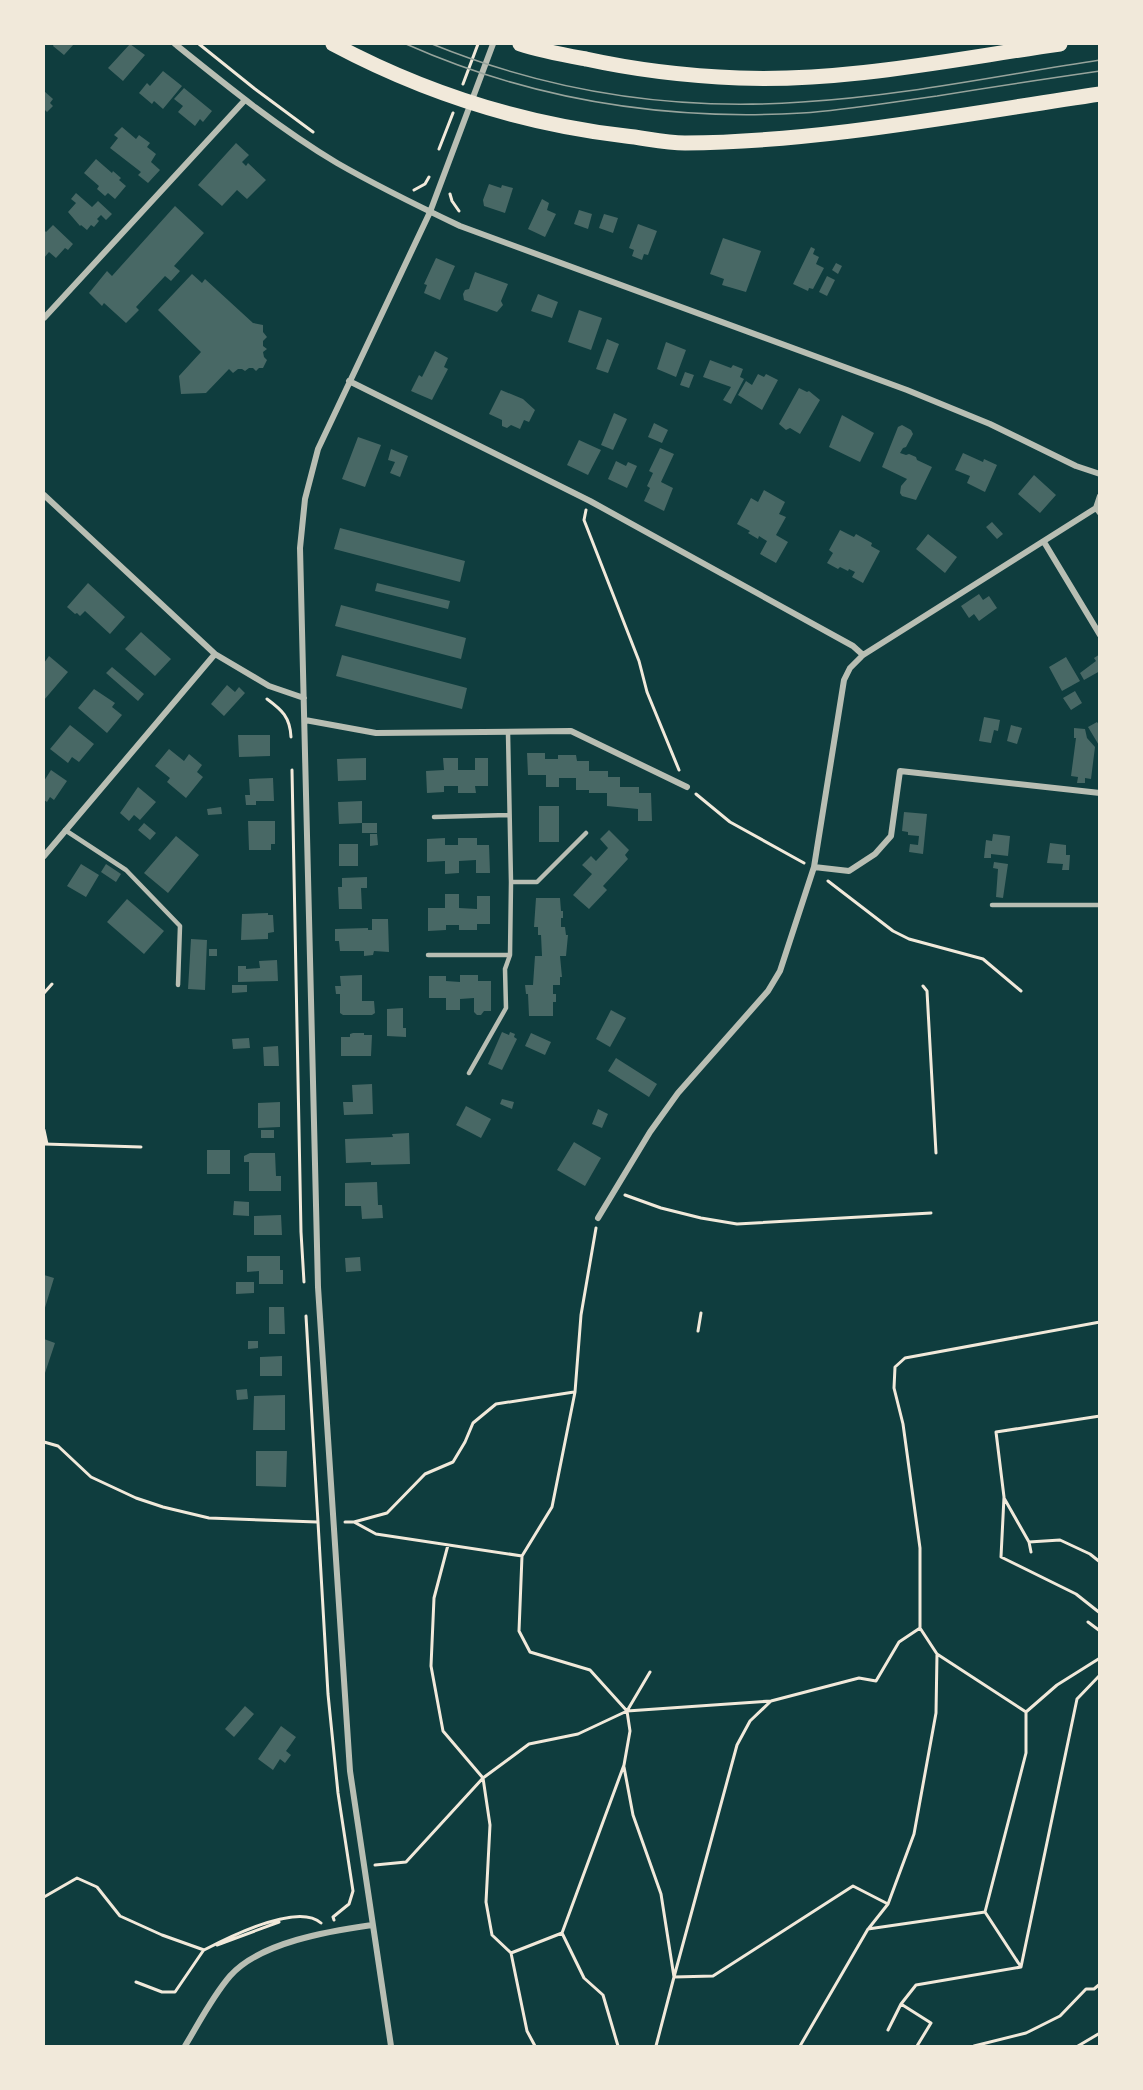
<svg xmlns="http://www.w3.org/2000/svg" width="1143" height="2090" font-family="'PT Sans',sans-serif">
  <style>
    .building { fill: #486865 }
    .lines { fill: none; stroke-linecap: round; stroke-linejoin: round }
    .path { stroke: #f1e9da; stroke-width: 3 }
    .service { stroke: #b8beb3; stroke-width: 4.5 }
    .minor { stroke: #b8beb3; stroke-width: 6 }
    .primary { stroke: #f1e9da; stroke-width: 15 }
    .tram { stroke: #97a49c; stroke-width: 1.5 }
  </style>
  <rect width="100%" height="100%" fill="#0f3d3e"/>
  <path class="building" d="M54,44H74L64,55L53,46Z
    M130,44L145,55L123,81L108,68Z
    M163,71L182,86L163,109L154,101L152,104L139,93L147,83L150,86Z
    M184,88L212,111L203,122L200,119L195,126L178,112L183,106L174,99Z
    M44,91L53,99L50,103L53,106L47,112L44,109Z
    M122,127L136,139L139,135L150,143L147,147L156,154L151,162L160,170L148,183L138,175L141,172L110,148L118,138L114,135Z
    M236,143L249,155L242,162L246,166L248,163L266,180L247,199L237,190L222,206L198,185Z
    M96,159L112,173L113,171L121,178L119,180L126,186L115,199L108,193L105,196L97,189L99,186L84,173Z
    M489,184L501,188L502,185L513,188L505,213L484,206L483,200Z
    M76,193L92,207L98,201L112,214L106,220L101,215L97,219L99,221L94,227L91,225L87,230L81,225L80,226L68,212L76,203L71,199Z
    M542,199L549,203L547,210L556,214L545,237L528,229Z
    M175,206L204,233L174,266L180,271L171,281L165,276L136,307L139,310L126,323L104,303L102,306L89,293L107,271L112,276Z
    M579,210L592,214L588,229L574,224Z
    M604,214L618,218L613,233L599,228Z
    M638,224L657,231L648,255L644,254L642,260L632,256L634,250L629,248Z
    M53,225L73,244L68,250L65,248L56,258L49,252L44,258V230L46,232Z
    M723,238L761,251L746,292L722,285L724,279L710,274Z
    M811,247L815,249L813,254L819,257L816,264L824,268L813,289L809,288L808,291L793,284Z
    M436,258L455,266L440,300L424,293L427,285L424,284Z
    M836,263L842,266L838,274L832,270Z
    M475,272L508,284L501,301L503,305L497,312L464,300L463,294L465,290L469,289Z
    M192,274L202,283L205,279L253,323L263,325V332L267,337L263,341V346L267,349L263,352L264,357L267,360L263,368H259L256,371L253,368H249L245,371L242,369H238L233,373L229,369L206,393L181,394L179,376L201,352L158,310Z
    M827,276L835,280L827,296L819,292Z
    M538,294L558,302L552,318L531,311Z
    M579,310L602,318L591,350L568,342Z
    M607,339L619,344L608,373L596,369Z
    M666,342L686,350L676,377L657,369Z
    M435,351L448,358L444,367L448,369L432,400L411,391L419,375L422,377Z
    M710,360L731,368L733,365L743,369L740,377L744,379L731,404L723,400L731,387L703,377Z
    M685,372L694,375L689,388L680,385Z
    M758,374L764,377L766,374L778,380L762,410L738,395L746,381L752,385Z
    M799,388L807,392L809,391L820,400L800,434L790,428L786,430L779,424Z
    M501,390L523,399L535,410L529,422L524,420L520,429L511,425L507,428L502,426V420L489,414Z
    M614,413L627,419L613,450L601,445Z
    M842,415L874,433L860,462L829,447Z
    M654,423L668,430L662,443L648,437Z
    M902,425L911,430L913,434L906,447L903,448L900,453L906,455L909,454L916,457L917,460L932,467L916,500L902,496L900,493L901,486L907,479L882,467L898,427Z
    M358,437L381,445L365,487L342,479Z
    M579,440L601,450L588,475L567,465Z
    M660,448L674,454L661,482L673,488L664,511L644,501L650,488L647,486L653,473L649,471Z
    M391,449L408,456L400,477L390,473L395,462L388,460Z
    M963,453L983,462L984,459L997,465L985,492L967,483L970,476L955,470Z
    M616,461L626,466L628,462L637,466L627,488L608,479Z
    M1034,475L1056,495L1040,513L1018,494Z
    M764,490L785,502L779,514L786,517L776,535L788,542L776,563L760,554L767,541L759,536L758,539L748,533L750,531L737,524L751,498L758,502Z
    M992,522L1003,534L997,539L986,527Z
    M340,528L465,561L460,582L334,549Z
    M840,530L854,537L856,534L872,543L871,546L880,551L863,583L852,577L855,572L849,569L848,571L840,567L838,569L827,563L833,553L829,550Z
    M928,534L957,557L945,573L916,549Z
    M88,583L125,617L110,634L85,611L80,616L77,613L75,614L67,607Z
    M377,583L450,601L448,609L375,591Z
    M979,594L983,600L989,596L997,608L979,621L974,614L969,618L961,606Z
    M341,605L466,638L461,659L335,626Z
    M141,632L171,659L155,676L125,649Z
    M1100,654V671L1084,680L1080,673L1096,661L1094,658Z
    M342,655L467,688L462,709L336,676Z
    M49,656L68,672L44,700V663Z
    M1066,657L1080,681L1062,691L1049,667Z
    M112,667L144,694L138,701L106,673Z
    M227,685L235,692L239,687L245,693L224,716L211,704Z
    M94,689L115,703L112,707L122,715L107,733L78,708Z
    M1075,691L1082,703L1071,710L1063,698Z
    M984,717L1000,720L998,731L994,730L991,743L979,741Z
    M1097,722L1100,726V747L1088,727Z
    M70,725L94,744L79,762L72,757L68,763L50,749Z
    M1011,725L1022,728L1017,744L1007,741Z
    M1074,728L1085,729L1087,738L1095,747L1091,779L1085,778V783H1077L1078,777L1071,776L1076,738H1074Z
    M238,735H270V756L239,757Z
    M169,749L184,761L189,754L202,765L197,772L203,777L186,798L167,782L170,778L155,766Z
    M527,753H545V759H558V755H576L577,761H589V771H608V777H620V787H639V793H651L652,821H638V809L607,806V793H589V790H576V778H559V787H546V775H528Z
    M366,758V780L338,781L337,759Z
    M443,758H458V770H475V758H488V786H475L476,793H458V786H444V792L427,793L426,771L444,770Z
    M51,770L67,781L54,800L50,797L47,802L44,800V781Z
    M273,778L274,801H256V805H246L245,795H250L249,779Z
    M138,787L156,802L140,820L134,815L129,821L120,813Z
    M362,801V823L339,824L338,802Z
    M539,806H559V842H539Z
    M221,807L222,814L208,815L207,809Z
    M904,812L927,814L923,854L909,852L910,844L918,845L919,836L908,835V832L902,831Z
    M248,821H275V844H271V850H249Z
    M144,823L156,833L150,840L138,830Z
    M362,823H377V833H362Z
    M609,830L629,850L625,855L628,859L603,886L607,890L589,909L573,895L592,874L582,865L591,856L596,861L608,848L600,839Z
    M370,834H377L378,845L370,846Z
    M993,834L1010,836L1008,856L991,854V858H984L986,840L992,841Z
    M176,836L199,855L168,893L144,873Z
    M445,838V845H458V838H477V845H489L490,873H476V860L459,861V873L445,874V861L427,862V839Z
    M1050,843L1066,845V855H1070L1069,870H1062L1063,864L1047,863Z
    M339,844H358V866H339Z
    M994,862L1008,864L1003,898L996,897L998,869L993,868Z
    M81,864L99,875L86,897L67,886Z
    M106,864L121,874L116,882L101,872Z
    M367,877V888H361L362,909H339L338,887H342V878Z
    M445,894H459V908L477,909V896H490V924H477V930H459V925H446V930L428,931V908H445Z
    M536,898H560L561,911H563V918H561V927H565L566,935H568L566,956H560L562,977H560V985H553V994H556V1002H553V1016H529L528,994H526L525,985H533L535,956H542L541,935H538V927H534Z
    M127,899L164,931L144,954L107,922Z
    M268,913V915H273L274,932L268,933V939L241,940L242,914Z
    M372,919H388L389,952L374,951L373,955L364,956V951H340L339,941H335V929L368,928V930H372Z
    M191,939L207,940L205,990L188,989Z
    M209,949H217V956H209Z
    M277,960L278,981L238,982V966H246V969L260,968L259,961Z
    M362,975V1001H374L375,1013L372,1015H343L340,1013V994H336L335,986H341L340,976Z
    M460,975H478V981H491V1011H484L481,1015H477L474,1012V998L460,999V1010H446V998H429V976H446V981L460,982Z
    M232,985H247V992L232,993Z
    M403,1008V1028H406V1037L387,1036V1009Z
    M611,1010L626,1018L610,1047L596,1039Z
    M502,1032L509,1035L510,1032L515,1034L514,1037L517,1039L502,1070L488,1064Z
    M364,1033V1035H372L371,1056H341V1037H350V1034L353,1033Z
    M531,1033L551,1042L545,1055L525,1046Z
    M249,1038L250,1048L233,1049L232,1039Z
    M278,1046L279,1066H264L263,1047Z
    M616,1058L657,1084L649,1097L608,1071Z
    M372,1084L373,1114L344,1115L343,1102H353L352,1085Z
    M502,1099L514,1102L512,1109L500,1104Z
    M280,1102V1127L258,1128V1103Z
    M466,1106L491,1119L481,1138L456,1125Z
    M598,1109L608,1114L602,1128L592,1124Z
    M261,1130H274V1138H261Z
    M409,1133L410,1164L371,1165V1162L346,1163L345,1139L393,1137L392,1134Z
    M574,1142L601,1158L585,1186L557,1170Z
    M207,1150H230V1174H207Z
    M275,1153L276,1176H281V1191H249V1162H244V1156L250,1153Z
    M377,1182L378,1205H382L383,1218L362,1219L361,1206H345V1183Z
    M234,1201L249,1202V1216L233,1215Z
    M281,1215L282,1235H254V1216Z
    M247,1256H280V1270H283V1284H259V1271L247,1272Z
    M360,1257L361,1271L346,1272L345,1258Z
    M44,1275L54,1278L44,1311Z
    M236,1282H254V1293L236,1294Z
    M269,1307H284L285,1334H269Z
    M44,1339L55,1343L44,1376Z
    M248,1341H258V1348L248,1349Z
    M282,1356V1376H260V1357Z
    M247,1389L248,1399L237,1400L236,1390Z
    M285,1395V1430H253L254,1396Z
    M256,1451H287L286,1487L256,1486Z
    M245,1706L254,1714L234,1737L225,1729Z
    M281,1726L296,1737L286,1751L291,1755L285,1763L280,1759L273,1770L258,1759Z"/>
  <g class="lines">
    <path class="path" d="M199,44L255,89L313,132
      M463,84L478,44
      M439,149L453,113
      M414,190L425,184L429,177
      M450,194L452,201L459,211
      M586,510L584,520L639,661L647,692L679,770
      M267,699C282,710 290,717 291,737
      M292,770L301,1232L304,1282
      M696,794L730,822L804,863
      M828,881L893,931L909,939L983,959L1021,991
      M923,986L927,991L936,1153
      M44,993L52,984
      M44,1130L47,1144
      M44,1144L141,1147
      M625,1195L661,1208L701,1218L737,1224L931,1213
      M596,1228L581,1315L575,1392L552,1507L522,1556L519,1631L530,1652L590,1670L627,1711L630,1731L624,1765L562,1933L584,1978L603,1995L618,2046
      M306,1316L328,1694L338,1793L353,1891L349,1904L333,1917L334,1920
      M698,1331L701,1313
      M1100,1416L996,1432L1004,1497L1001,1557L1076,1594L1100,1613
      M44,1442L58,1446L91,1477L136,1498L163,1507L209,1518L317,1522
      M1004,1498L1029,1542L1060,1540L1090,1554L1100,1562
      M345,1522H354L376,1534L522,1556
      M354,1522L387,1513L425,1474L453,1462L465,1442L473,1423L496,1404L574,1392
      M1029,1542L1031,1552
      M448,1545L434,1598L431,1666L443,1731L483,1778L490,1825L486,1902L492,1935L511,1953
      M1088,1622L1100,1631
      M920,1628V1548L903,1424L894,1388L895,1367L905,1358L1100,1322
      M771,1701L750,1721L737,1745L674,1977L713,1976L853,1886L888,1904
      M627,1711L771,1701L859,1678L876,1681L899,1642L920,1628L937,1654L1026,1712V1753L985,1912L868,1929L800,2046
      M1026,1712L1057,1685L1100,1658
      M624,1767L633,1815L661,1894L674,1977L656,2046
      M375,1865L406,1862L483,1778L529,1744L578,1734L627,1711L650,1672
      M44,1897L77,1878L97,1887L120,1916L162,1935L204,1950C227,1938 298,1902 321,1923
      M985,1912L1021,1967
      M869,1928L888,1904L914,1834L936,1713L937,1654
      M217,1945L279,1922
      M136,1982L162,1992H175L203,1951
      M888,2030L901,2004
      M535,2046L527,2031L511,1953L562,1933
      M917,2046L931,2023L901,2004L916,1985L1021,1967L1077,1699L1100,1675
      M974,2046L1026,2033L1060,2016L1086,1989H1094L1100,1984
      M1078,2046L1100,2033"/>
    <path class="service" d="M434,817L508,815
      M65,830L126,870L180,926L178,985
      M511,882H537L586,833
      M992,905H1100
      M428,955H510
      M469,1073L506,1008L505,969L510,955L511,882L508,733"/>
    <path class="minor" d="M175,44C227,86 280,129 337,163C377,186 418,206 460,226L907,390L990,424L1076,466L1100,474
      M44,318L245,100
      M349,381L590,501L853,646L863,655
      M44,495L215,654L269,686L304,698
      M1100,496L1096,508L1100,513
      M1044,542L1100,635
      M305,720L376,733L571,731L687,787
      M44,856L215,654
      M814,867L849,871L875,854L891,836L900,771L1100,793
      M598,1218L650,1132L678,1093L768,991L780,971L814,867L844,680L850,668L863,655L1096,508
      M185,2046C199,2023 212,1997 230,1976C260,1942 330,1931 372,1925
      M391,2046L350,1771L318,1287L300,548L305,499L318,449L430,212L493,44"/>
    <path class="primary" d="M333,44C425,93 522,124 626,136C645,138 665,143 685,143C821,142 964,114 1100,94
      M520,44C541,51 564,55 586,59C636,70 688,76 739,78C846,82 954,59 1060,44"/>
    <path class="tram" d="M406,44C532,100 665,121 802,113C847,110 892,102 937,96C991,87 1045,79 1100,71
      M432,44C550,92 675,111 802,102C902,96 1001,75 1100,60"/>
  </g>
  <rect width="1143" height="2090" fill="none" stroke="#f1e9da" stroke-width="90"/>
</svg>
